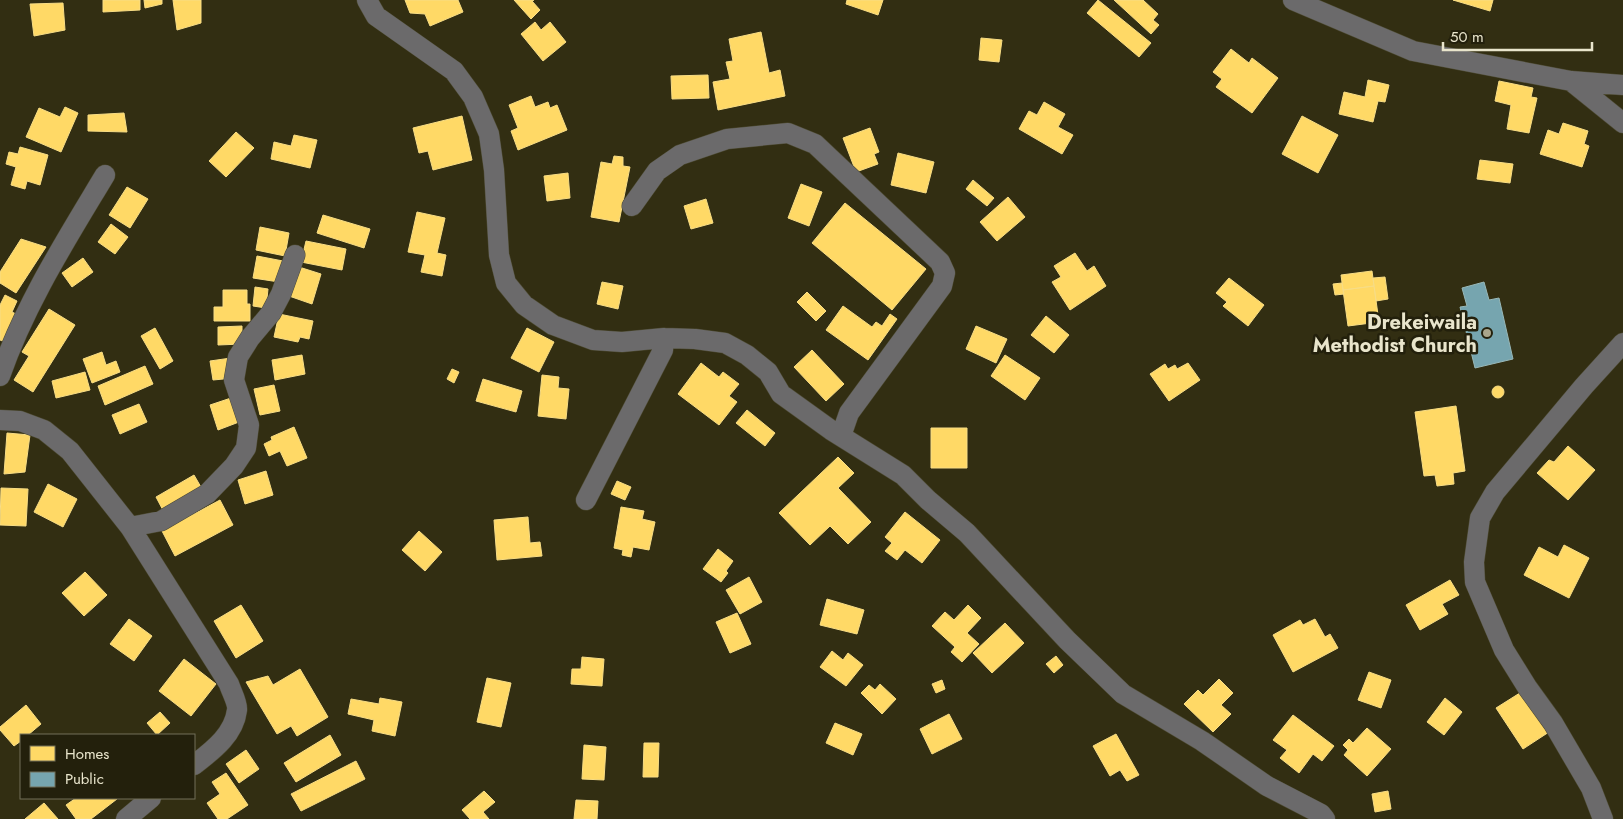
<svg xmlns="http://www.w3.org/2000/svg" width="1623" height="819" font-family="Jost,sans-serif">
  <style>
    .homes { fill: #ffd966; stroke: #f8dd85 }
    .public { fill: #76a5af; stroke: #98b8b8 }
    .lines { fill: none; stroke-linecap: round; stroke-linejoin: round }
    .minor-casing { stroke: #4d4a32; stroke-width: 21 }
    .minor { stroke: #6b6a6b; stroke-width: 20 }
    .poi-dot { fill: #a9a58b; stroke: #23200c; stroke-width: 2 }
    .labels { text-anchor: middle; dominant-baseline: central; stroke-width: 5; stroke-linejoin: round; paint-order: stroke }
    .poi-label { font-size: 20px; font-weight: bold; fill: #e9e5cc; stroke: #23200c; text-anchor: end }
  </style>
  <rect width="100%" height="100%" fill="#322e12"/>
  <path class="homes" d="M103,0H140V10L103,12Z
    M144,0H162V4L145,8Z
    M173,0H201V23L177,30Z
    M405,0H458L463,12L430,26L425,14L410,13Z
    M514,0H534L532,1L540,10L531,19Z
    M847,0H883L878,15L846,4Z
    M1098,0L1151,43L1139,57L1087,13Z
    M1114,0H1143L1158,14L1153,20L1159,25L1151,34Z
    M1453,0H1493L1490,11Z
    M63,3L65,30L34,36L30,4Z
    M535,22L541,30L550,22L566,42L543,61L521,34Z
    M761,32L769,73L780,70L785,96L718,110L713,82L730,79L726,62L733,61L729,39Z
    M981,38L1002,40L999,62L979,60Z
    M1231,49L1249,63L1252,58L1278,78L1252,113L1216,87L1222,79L1213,72Z
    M708,75L709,98L672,99L671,76Z
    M1368,80L1389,85L1385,102L1378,101L1373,122L1339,114L1344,92L1365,97Z
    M1499,81L1533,88L1531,97L1537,98L1529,133L1507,129L1511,105L1495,101Z
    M531,96L535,107L548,102L550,108L557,105L567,130L518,150L511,131L518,128L509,105Z
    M1044,102L1065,114L1058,127L1073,135L1062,154L1019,129L1029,111L1037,115Z
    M65,107L78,113L61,152L26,137L39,108L60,117Z
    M124,113L127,132L88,131V115Z
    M462,116L472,160L433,170L428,151L419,153L413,128Z
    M1302,116L1338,135L1318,173L1282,154Z
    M1563,123L1588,131L1584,144L1589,146L1582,167L1540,154L1548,130L1559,134Z
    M870,128L879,152L874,154L878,164L856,172L843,138Z
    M236,132L254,148L226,177L209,161Z
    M294,135L317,140L310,168L271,159L274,142L291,146Z
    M20,147L48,155L40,185L27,181L25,189L11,185L16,167L6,164L9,152L18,154Z
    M898,153L934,162L926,193L891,185Z
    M614,156L623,157V166L630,167L619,222L591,217L601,162L612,164Z
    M1480,160L1513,164L1510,183L1477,179Z
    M568,173L570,198L547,201L544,176Z
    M973,180L994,198L987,206L966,189Z
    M801,184L822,192L809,226L788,218Z
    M127,187L148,199L130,228L109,215Z
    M1008,197L1025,217L997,241L980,222Z
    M706,199L713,223L691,229L684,206Z
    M845,203L926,269L892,310L812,243Z
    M417,212L445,218L437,253L446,255L442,276L421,272L425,255L408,252Z
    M323,215L370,229L364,248L317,233Z
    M111,224L128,237L115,254L98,242Z
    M260,227L289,233L285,256L256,250Z
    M21,239L46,247L16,293L0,283V272Z
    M306,241L346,249L342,270L301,262Z
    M1075,253L1087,271L1094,266L1106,286L1070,310L1052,282L1061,277L1054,266Z
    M257,256L283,261L279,282L253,278Z
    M83,258L93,272L72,287L62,273Z
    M299,267L321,274L312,304L289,296Z
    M1372,271L1374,286L1343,290L1341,275Z
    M1385,277L1388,299L1376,301L1373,278Z
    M1229,278L1264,305L1248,326L1223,306L1227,302L1216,293Z
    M602,282L623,286L618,309L597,304Z
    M1342,283L1344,294L1335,295L1333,284Z
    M1374,286L1379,322L1348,326L1343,290Z
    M255,287L268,289L266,308L253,306Z
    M223,290H247V304H250V321H214V307H223Z
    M807,292L826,311L816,321L797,302Z
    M5,295L17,301L12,312L20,316L7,343L0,340V305Z
    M843,306L872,327L876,322L882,326L890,314L897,319L868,360L826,330Z
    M49,309L75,325L33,392L14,380L29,356L22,352Z
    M279,314L313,321L309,339L300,337L298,342L274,337Z
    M1046,316L1069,335L1054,353L1031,335Z
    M242,326V344L218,345V327Z
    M976,326L1007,339L996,363L966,349Z
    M155,328L173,361L160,369L141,336Z
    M527,328L554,342L539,372L511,358Z
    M812,350L844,384L826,401L794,367Z
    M102,352L106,365L116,361L120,372L92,383L83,359Z
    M302,355L305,374L275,380L272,360Z
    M1005,355L1040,378L1025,400L991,376Z
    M231,358L234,378L213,380L210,361Z
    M701,363L719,377L723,372L739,384L729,396L737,402L719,425L678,394Z
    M1188,363L1200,380L1169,401L1150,374L1165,364L1168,369L1175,365L1177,369Z
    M145,366L153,384L105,405L98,386Z
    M452,369L459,372L454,383L447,379Z
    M85,372L90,390L56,398L52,381Z
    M542,375L559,377L558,388L569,389L566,419L538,416Z
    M483,379L522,391L516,412L476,401Z
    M274,385L280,411L260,415L254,389Z
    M1492 392a6 6 0 1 1 12 0a6 6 0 1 1-12 0Z
    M231,398L239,422L218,430L210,405Z
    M139,404L147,422L120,434L112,415Z
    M1456,406L1465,471L1453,473L1454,484L1437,486L1435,475L1424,476L1415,412Z
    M747,410L775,433L765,446L736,423Z
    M294,427L307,458L287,466L280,451L269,456L264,444L272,440L271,437Z
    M931,428H967V468H931Z
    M7,433L30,435L25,472L4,474Z
    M1568,446L1595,470L1568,500L1537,473L1549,460L1554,462Z
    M838,457L854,473L838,488L871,522L848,544L830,526L810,545L779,513Z
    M266,471L273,495L245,504L238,480Z
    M194,475L205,494L166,516L156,497Z
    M617,481L631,487L625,500L611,494Z
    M48,484L77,499L63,527L34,512Z
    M1,488L28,489L26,526L0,525Z
    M220,500L233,525L175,556L162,531Z
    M621,507L644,511L642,519L655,522L649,550L633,547L631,557L622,555L623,550L614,548Z
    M905,512L940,540L922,563L905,550L897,560L885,551L892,543L885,537Z
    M528,517L530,543L540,542L542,556L497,560L494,520Z
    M419,531L442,552L425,571L402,550Z
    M1564,545L1589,558L1569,598L1524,575L1539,547L1558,557Z
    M718,549L733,561L726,571L728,573L721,582L703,569Z
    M85,572L107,595L84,616L62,593Z
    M749,577L762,602L740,614L726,590Z
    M1450,580L1459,595L1442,604L1448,614L1420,630L1406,605Z
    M827,599L864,610L857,634L820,625Z
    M241,605L263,641L236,658L214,621Z
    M968,605L981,618L967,633L979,644L962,662L951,652L955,647L932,626L945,612L954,620Z
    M737,613L751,644L730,653L716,622Z
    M129,619L152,636L134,661L110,644Z
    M1315,619L1325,637L1330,634L1338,648L1293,672L1273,635L1300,620L1303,625Z
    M1005,623L1024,643L992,673L973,653Z
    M832,651L843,660L848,653L863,665L846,686L820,667Z
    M1056,656L1063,665L1054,673L1046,664Z
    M582,657L604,659L602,686L571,684L572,669H581Z
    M184,659L216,684L191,716L159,691Z
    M300,669L328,717L297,736L291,726L277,734L246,682L268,676L273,685Z
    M1369,672L1391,680L1381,708L1358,700Z
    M487,678L511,683L501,727L477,722Z
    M1219,679L1233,693L1221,705L1231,714L1213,732L1184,704L1198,690L1203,695Z
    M942,680L945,689L936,693L932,684Z
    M880,684L896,699L882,714L861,693L869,685L875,690Z
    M1523,691L1549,732L1523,749L1496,708Z
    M380,698L402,702L395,736L372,731L374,720L348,714L351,699L379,704Z
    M1445,698L1462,712L1444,735L1427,722Z
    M26,705L41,724L28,735H21V741L14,746L0,730V727Z
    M160,712L170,723L157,735L147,723Z
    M949,714L962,739L932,754L920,729Z
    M1293,715L1334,746L1322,761L1313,754L1299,773L1280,758L1287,750L1273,740Z
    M835,723L862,734L853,755L826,743Z
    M1367,728L1391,749L1367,776L1344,755L1348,750L1343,745L1349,739L1353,743Z
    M1116,734L1139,775L1127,781L1120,770L1110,776L1093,746Z
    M330,735L341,755L296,782L284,763Z
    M644,743H659L658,777H643Z
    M584,745L606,747L604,780L582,779Z
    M246,750L259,769L239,783L226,764Z
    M356,761L365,779L301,811L291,794Z
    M226,773L248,805L227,819H218L207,803L220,794L212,782Z
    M484,791L495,802L483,812L489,819H470L462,810Z
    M1388,791L1391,809L1375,812L1372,794Z
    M76,798H117V799L91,819H76L66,805Z
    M576,800L598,801L597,819H574Z
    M44,803L58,819H25Z"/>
  <path class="public" d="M1484,282L1489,300L1499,298L1513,359L1475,368L1460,307L1467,306L1462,288Z"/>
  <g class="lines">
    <g class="minor-casing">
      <path id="minor" d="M367,0L376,16L454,71L473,97L489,134L494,170L499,255L506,283L524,305L553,325L593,340L622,342L664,338L695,339L725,343L747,355L768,372L781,394L831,430L903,475L928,500L967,533L1067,640L1123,694L1202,741L1267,786L1321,814L1325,819
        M1293,0L1413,51L1571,81L1623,85
        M1571,81L1623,123
        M632,206L657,171L680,155L727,139L788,133L815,144L940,262L945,273L942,286L849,413L841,436
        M0,376C25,304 66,240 105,175
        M0,420L20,421L44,430L70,451L130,527L229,684C231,691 238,703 237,710C234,735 212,751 194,765
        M586,500L663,350L664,338
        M130,527L161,521L207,494L234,466L246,448L249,425L234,380L238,357L250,338L271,313L281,294L295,255
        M126,819L151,798
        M1603,819L1591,788L1553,723L1527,687L1504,650L1475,582L1474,562L1480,518L1495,492L1584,386L1623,343"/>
    </g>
    <use href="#minor" class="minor"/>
  </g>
  <circle class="poi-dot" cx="1487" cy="333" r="5"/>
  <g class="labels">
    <g class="poi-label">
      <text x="1477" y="322">Drekeiwaila<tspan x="1477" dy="23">Methodist Church</tspan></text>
    </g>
  </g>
  <rect x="20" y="734" width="175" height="65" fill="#23200c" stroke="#726f59"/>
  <rect x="30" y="746" width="25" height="15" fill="#ffd966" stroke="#726f59"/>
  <text x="65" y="759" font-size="15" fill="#e9e5cc">Homes</text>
  <rect x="30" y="772" width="25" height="15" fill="#76a5af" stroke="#726f59"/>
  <text x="65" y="784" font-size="15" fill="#e9e5cc">Public</text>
  <path d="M1443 42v8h149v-8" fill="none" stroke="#e9e5cc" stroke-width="2.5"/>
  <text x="1450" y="42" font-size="15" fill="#e9e5cc" stroke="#23200c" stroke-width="4" paint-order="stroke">50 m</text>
</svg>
